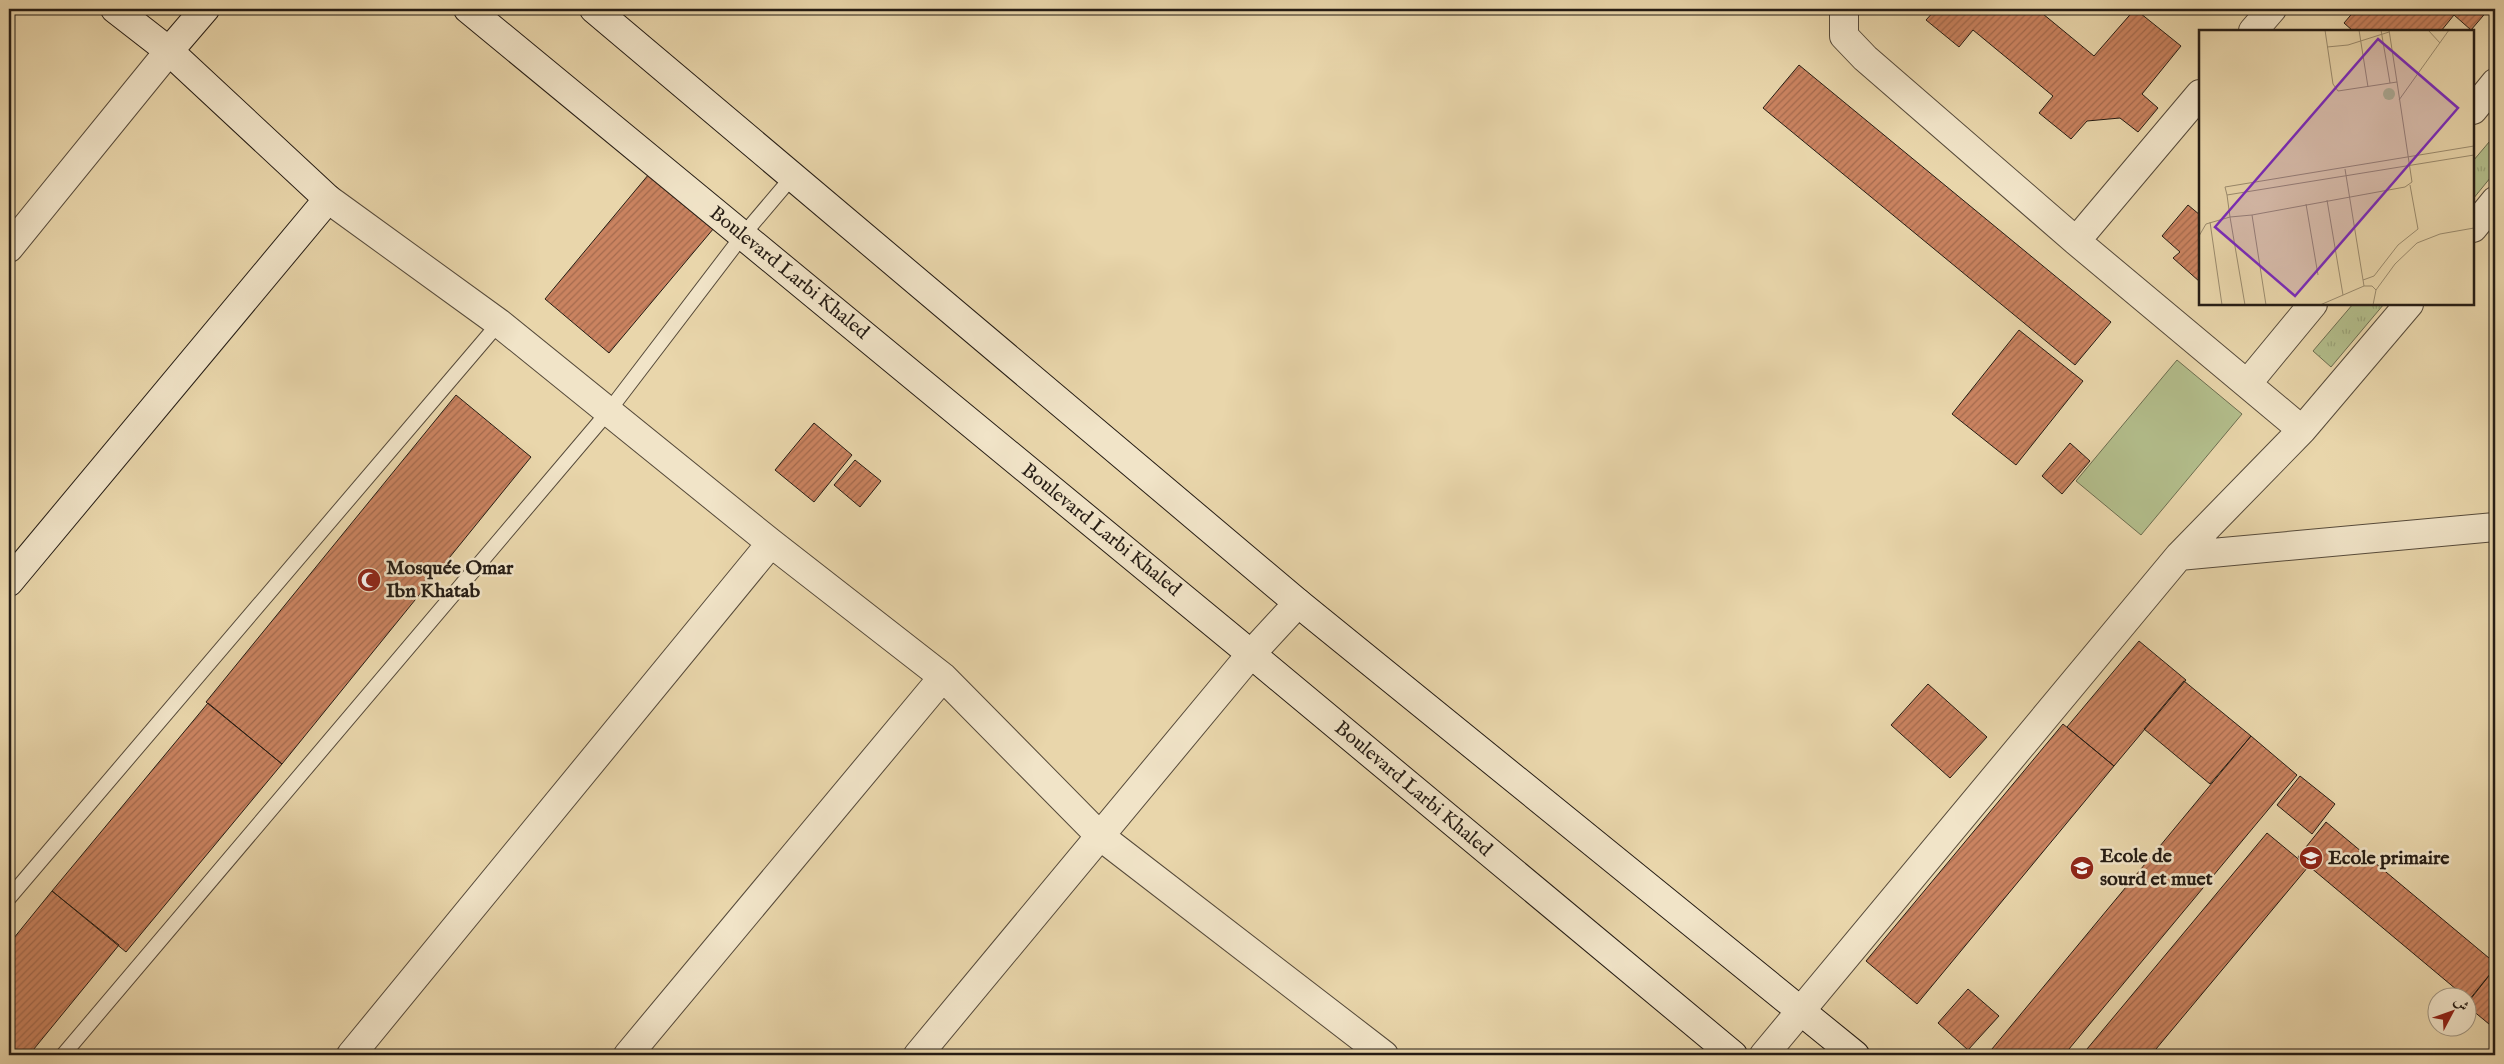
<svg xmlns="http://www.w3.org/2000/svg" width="2504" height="1064" font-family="'IM FELL English',Amiri,serif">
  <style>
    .grass { fill: url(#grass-tufts); stroke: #6c6d50 }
    .pitch { fill: #b3be8c; stroke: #6c6d50 }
    .building { fill: url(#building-hatch); stroke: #251c14 }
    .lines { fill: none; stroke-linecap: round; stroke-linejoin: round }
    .lane-casing { stroke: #564a3a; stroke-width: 16 }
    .street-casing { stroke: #564a3a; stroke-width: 30 }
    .secondary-casing { stroke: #251c14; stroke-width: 30 }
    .lane { stroke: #f1e4c8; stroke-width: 14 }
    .street { stroke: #f1e4c8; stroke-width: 28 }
    .secondary { stroke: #f1e4c8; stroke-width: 28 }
    .labels { text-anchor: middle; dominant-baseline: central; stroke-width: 5; stroke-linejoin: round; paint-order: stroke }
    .street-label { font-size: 20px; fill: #251c14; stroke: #f1e4c8 }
    .poi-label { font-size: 20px; font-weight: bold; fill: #251c14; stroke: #f1e4c8; text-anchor: start }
    .inset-road { fill: none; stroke: #9b8c6f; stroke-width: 1 }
    .view { fill: #7b2cbf; fill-opacity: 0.15; stroke: #7b2cbf; stroke-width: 2.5 }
    .inset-edge { fill: none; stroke: #251c14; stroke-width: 2.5 }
  </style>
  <defs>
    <pattern id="grass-tufts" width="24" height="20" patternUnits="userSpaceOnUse" patternTransform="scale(1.25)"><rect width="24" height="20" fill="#b3be8c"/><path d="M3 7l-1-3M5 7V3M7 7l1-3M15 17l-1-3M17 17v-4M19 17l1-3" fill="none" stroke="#9aa378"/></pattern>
    <pattern id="building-hatch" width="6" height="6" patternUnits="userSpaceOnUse" patternTransform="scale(1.25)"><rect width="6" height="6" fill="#ca8360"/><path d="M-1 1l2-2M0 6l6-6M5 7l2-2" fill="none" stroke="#a46a4e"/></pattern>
  </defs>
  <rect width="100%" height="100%" fill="#e9d6ab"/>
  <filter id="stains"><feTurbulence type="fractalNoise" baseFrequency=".004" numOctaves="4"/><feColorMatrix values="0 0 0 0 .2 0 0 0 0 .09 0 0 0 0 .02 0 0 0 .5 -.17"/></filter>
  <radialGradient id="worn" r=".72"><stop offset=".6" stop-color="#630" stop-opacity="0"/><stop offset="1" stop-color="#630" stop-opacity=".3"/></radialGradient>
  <path class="grass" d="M2495,135V172L2473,199V161Z
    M2353,304H2384L2331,367L2313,351Z"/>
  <path class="pitch" d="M2177,360L2242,414L2141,535L2076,481Z"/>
  <path class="building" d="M1936,9H2037L2094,56L2135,9L2181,46L2142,94L2158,108L2138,132L2120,118L2087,121L2071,139L2039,113L2053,96L1973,30L1959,47L1926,20Z
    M2356,9H2489L2471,30L2454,15L2441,31H2353L2344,23Z
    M1799,65L2111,322L2075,365L1763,108Z
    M649,174L714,228L609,353L545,299Z
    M2188,205L2200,215V282L2173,258L2180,252L2162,236Z
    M2019,330L2083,381L2016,465L1952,414Z
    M456,395L531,457L282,764L206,702Z
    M814,423L852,455L814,502L775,470Z
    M2070,443L2090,461L2062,494L2042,476Z
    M855,460L881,481L860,507L834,485Z
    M2139,641L2186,680L2114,766L2067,727Z
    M2184,681L2251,736L2210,784L2144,729Z
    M1928,684L1987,737L1950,778L1891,725Z
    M208,703L282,764L126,952L52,891Z
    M2063,724L2114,766L1917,1004L1866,961Z
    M2251,736L2297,775L2064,1055H1987Z
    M2300,776L2335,804L2312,834L2277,805Z
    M2326,822L2495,963V968L2469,1000L2298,857Z
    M2267,833L2308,867L2151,1055H2082Z
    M52,891L119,945L29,1055H9V944Z
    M2495,968V1029L2466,1005Z
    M1968,989L1999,1016L1968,1050L1938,1023Z"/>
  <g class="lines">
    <g class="lane-casing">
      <path id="lane" d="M9,898L499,323
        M63,1055L608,412L743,235L793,176"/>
    </g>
    <g class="street-casing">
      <path id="street" d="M2253,31L2272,9
        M2473,110L2495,83
        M328,199L499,323L771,543L943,677L1100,836L1384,1055
        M2473,228L2495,201
        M2076,241L2200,94
        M9,248L169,51
        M2247,384L2313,304
        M2302,430L2409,304
        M2179,556L2495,527
        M351,1055L771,543
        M628,1055L943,677
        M918,1055L1251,654L1298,603
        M1764,1055L2179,556L2302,430L2076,241L1865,58L1844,36V9"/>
    </g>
    <g class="secondary-casing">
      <path id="secondary" d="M115,9L169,51L205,9
        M468,9L1251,654L1733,1055
        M594,9L1298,603L1855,1055
        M9,582L328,199L169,51"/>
    </g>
    <use href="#lane" class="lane"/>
    <use href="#street" class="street"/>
    <use href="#secondary" class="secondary"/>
  </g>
  <defs>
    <g id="mosque-disc" transform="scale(1.25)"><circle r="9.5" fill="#8f2418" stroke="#f1e4c8"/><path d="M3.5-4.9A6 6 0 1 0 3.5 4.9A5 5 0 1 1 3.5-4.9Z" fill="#fff"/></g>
    <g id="school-disc" transform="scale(1.25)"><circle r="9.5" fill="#8f2418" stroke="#f1e4c8"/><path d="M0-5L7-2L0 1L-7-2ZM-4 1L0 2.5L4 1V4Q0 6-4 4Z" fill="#fff"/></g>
  </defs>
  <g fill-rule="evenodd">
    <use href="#mosque-disc" x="369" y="580"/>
    <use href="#school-disc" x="2311" y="858"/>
    <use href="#school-disc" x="2082" y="868"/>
  </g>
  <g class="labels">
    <g class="street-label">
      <text transform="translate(789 273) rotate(39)">Boulevard Larbi Khaled</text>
      <text transform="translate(1101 530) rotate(39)">Boulevard Larbi Khaled</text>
      <text transform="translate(1413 789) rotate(40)">Boulevard Larbi Khaled</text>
    </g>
    <g class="poi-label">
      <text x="386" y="568">Mosquée Omar<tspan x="386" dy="23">Ibn Khatab</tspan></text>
      <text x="2100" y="856">Ecole de<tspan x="2100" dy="23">sourd et muet</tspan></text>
      <text x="2328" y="858">Ecole primaire</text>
    </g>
  </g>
  <g transform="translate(2199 30)">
    <rect width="275" height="275" fill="#e9d6ab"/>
    <path d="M184 64a6 6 0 1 1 12 0a6 6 0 1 1-12 0Z" fill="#b3be8c"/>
    <path class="inset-road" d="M160,0L169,57M182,0L191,53M190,0L198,52M229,0L241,13M128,17L149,15L190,2M200,70L250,0M275,116L26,157L28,165L275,125M146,139L165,256M128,170L144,265M107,174L119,245M53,185L206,157L213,152L198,52L139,61L134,54L126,0M11,192L23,275M0,206L7,194L31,187L28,165M164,250L175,246L199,215L219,199L211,155M46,275L31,187L53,185L67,275M121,275L165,256H173L177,260M174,275L177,260L196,234L218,213L241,204L275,198"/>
    <path class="view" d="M179,9L259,78L96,266L16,197Z"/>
    <rect width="275" height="275" class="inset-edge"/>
  </g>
  <rect width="2504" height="1064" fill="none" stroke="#e9d6ab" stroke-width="30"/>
  <rect x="10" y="10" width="2484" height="1044" fill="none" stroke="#251c14" stroke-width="2.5"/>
  <rect x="15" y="15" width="2474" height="1034" fill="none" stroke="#251c14"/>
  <g transform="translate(2452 1012) rotate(49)"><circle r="24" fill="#f1e4c8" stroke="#9f9480"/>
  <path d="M0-4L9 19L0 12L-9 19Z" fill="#8f2418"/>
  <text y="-8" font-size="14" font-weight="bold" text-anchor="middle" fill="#251c14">ش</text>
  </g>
  <rect width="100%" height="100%" filter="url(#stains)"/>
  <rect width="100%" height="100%" fill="url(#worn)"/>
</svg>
